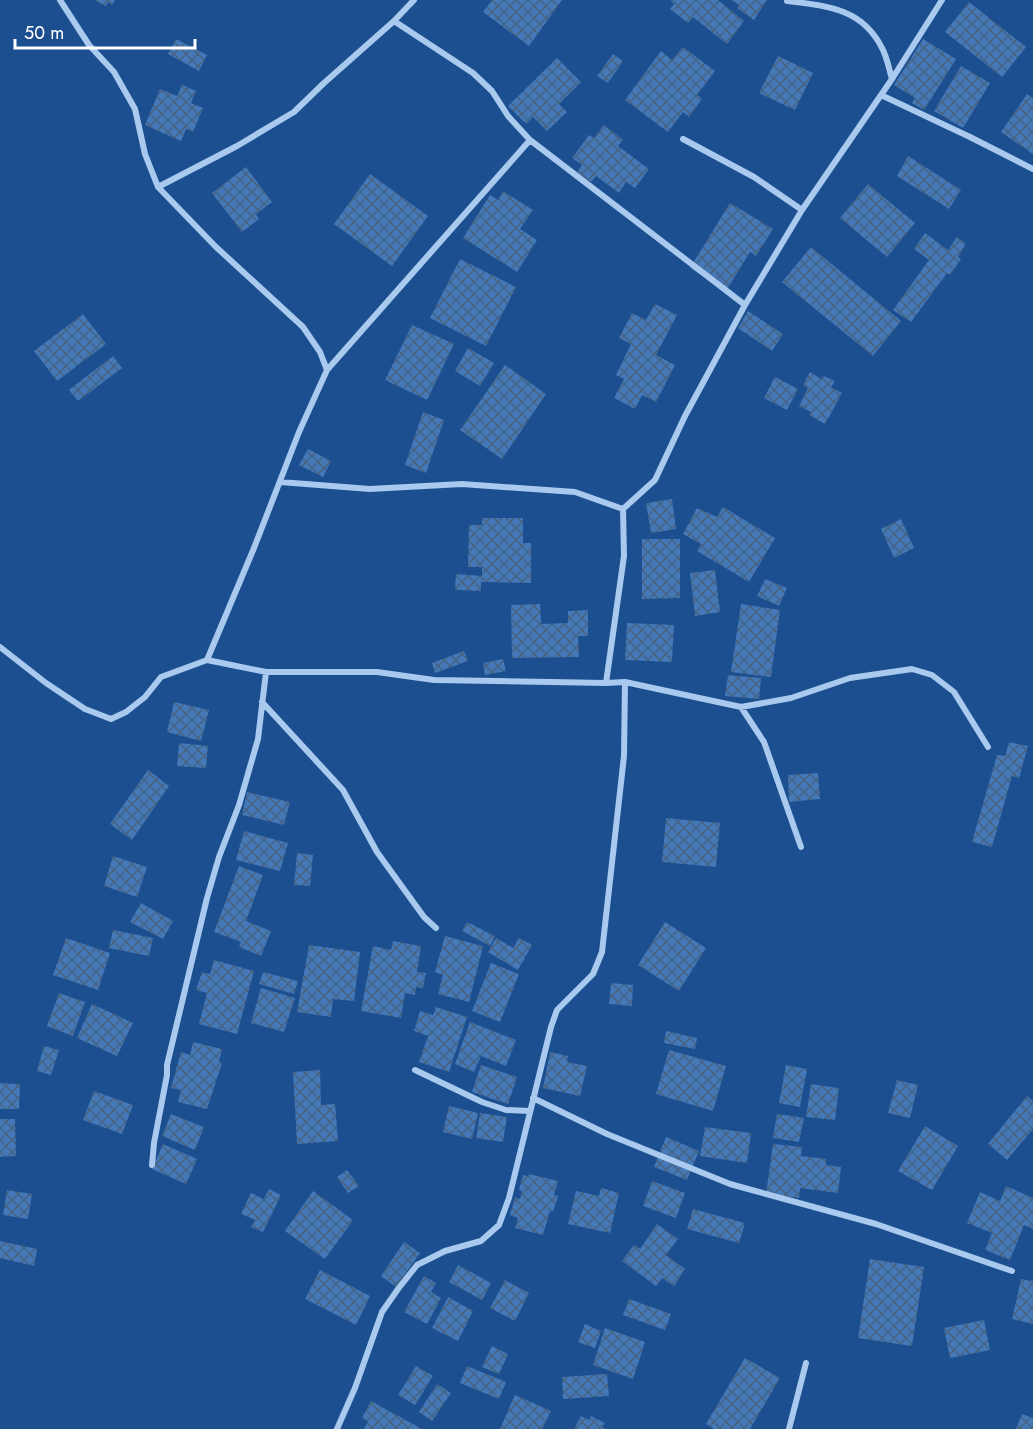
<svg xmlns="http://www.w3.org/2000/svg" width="1033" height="1429" font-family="Jost,sans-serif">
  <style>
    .building { fill: url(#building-cross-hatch) }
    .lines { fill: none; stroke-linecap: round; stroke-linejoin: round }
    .minor { stroke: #a9c9ee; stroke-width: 6 }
  </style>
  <defs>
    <pattern id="building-cross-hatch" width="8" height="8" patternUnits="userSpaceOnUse" patternTransform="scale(1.5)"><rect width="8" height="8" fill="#4478b7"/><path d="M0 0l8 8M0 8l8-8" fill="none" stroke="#486282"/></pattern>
  </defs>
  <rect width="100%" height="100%" fill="#1b4f8f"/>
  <path class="building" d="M94,0H115L112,5L108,2L106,6Z
    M492,0H562L529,46L483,12Z
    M670,0H718L744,21L727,44L693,17L688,23L670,9L674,4Z
    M731,0H767L754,20L737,8L739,5Z
    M969,2L1026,47L1002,77L945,32Z
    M176,39L207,55L199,71L168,54Z
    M923,39L956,59L924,110L912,103L915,98L894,85Z
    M683,47L715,71L697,95L702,99L689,117L683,112L668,132L625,100L661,51L672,60Z
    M613,54L623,61L608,83L597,76Z
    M778,56L813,73L795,110L759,93Z
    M557,58L581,82L559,104L567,112L547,131L533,117L526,124L508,106Z
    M961,66L990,83L963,128L934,111Z
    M182,85L196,91L191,103L203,108L193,132L186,129L181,141L145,125L160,89L177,96Z
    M1027,94L1033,98V154L1001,132Z
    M604,125L623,140L618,146L649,169L635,188L626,182L619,193L596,176L591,182L577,172L582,165L572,158L589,135L594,138Z
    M908,156L961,190L949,209L897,176Z
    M246,167L272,202L256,214L259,219L242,232L212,193Z
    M370,174L428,216L392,266L334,224Z
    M868,184L915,223L887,257L840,218Z
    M503,191L533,210L520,229L537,240L517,272L463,238L490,195L498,200Z
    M730,203L773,229L756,256L750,252L726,291L690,268Z
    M925,233L948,250L957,237L966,244L958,257L961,259L950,275L947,273L911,322L893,310L929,260L914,249Z
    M811,247L901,321L873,356L782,282Z
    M460,259L516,287L486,346L430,318Z
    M655,304L677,315L656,355L675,365L656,402L642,395L635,409L614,398L624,379L616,375L631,344L619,338L632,313L646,320Z
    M748,311L783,334L772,351L738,328Z
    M83,314L106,344L57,381L34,351Z
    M412,325L454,344L427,400L385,380Z
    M468,348L494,363L480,386L455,371Z
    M113,356L122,368L78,401L69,390Z
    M505,365L546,394L502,459L460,430Z
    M810,372L821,379L824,376L835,381L831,387L842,393L825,424L809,415L811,412L799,406L808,388L803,385Z
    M775,377L798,389L787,410L764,398Z
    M423,412L444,420L426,473L405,465Z
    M308,449L331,461L323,477L299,465Z
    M672,499L676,529L651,533L646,503Z
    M723,507L775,538L749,582L697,551L701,544L683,534L697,508L717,517Z
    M482,518H523V543H531V583L481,582V591L455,590L456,574L482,576V567H468L469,525H482Z
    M901,519L914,548L894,558L881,529Z
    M642,539H680V598L642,599Z
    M715,570L720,612L695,616L690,573Z
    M765,579L787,588L779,606L757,596Z
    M540,604L541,624L568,623V611L588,610V636H578L579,657L512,658L511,605Z
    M741,604L780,610L771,677L731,672Z
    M627,623L674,625L672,662L625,660Z
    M464,651L468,661L435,673L432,663Z
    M503,659L506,671L485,675L483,663Z
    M728,675L761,678L759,699L725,696Z
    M174,702L209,710L201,741L167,732Z
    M1009,742L1028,746L1019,778L1012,776L992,847L972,842L997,755L1005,756Z
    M179,743L208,746L206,768L177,766Z
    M148,770L169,786L132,840L110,824Z
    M818,773L820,799L789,802L788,775Z
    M247,792L290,802L284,825L242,815Z
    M666,818L720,823L716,867L662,862Z
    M244,831L288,843L280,871L236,860Z
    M297,853L313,855L310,886L294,885Z
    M113,856L147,867L137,897L104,886Z
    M239,866L263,875L246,921L271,931L261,956L239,947L241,942L214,932Z
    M141,903L173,921L163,939L130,922Z
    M467,922L495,936L490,946L462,931Z
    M665,922L706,948L679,991L638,965Z
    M113,930L153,938L149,956L109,948Z
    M445,936L483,946L469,1002L438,994L443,975L435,972Z
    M66,938L110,953L98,990L53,975Z
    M496,938L513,948L519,938L532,945L518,970L488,952Z
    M393,941L421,946L417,972L426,973L423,988L416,987L415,995L405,993L401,1018L361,1011L373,946L391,950Z
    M309,945L360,952L354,1001L333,999L331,1017L297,1012Z
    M214,960L254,971L237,1034L199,1024L207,993L196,990L202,972L210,974Z
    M491,963L519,974L500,1022L472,1011Z
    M263,972L298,981L294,994L259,984Z
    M611,983L633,985L632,1006L609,1004Z
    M261,988L295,998L284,1032L251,1023Z
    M59,993L85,1002L73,1036L47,1026Z
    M92,1004L133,1023L117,1056L77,1038Z
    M436,1007L467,1017L449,1072L419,1062L428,1036L414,1031L420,1011L433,1015Z
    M470,1022L516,1040L506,1066L481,1056L474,1072L455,1064Z
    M666,1031L697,1038L695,1049L664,1043Z
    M193,1042L222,1049L219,1062L222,1063L207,1109L178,1102L181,1090L171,1088L181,1052L190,1055Z
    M44,1046L59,1050L51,1075L37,1071Z
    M669,1050L726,1066L713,1111L656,1094Z
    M550,1052L568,1056L567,1062L587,1066L580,1096L543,1088Z
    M481,1065L517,1077L508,1104L472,1092Z
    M786,1065L807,1069L800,1107L779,1103Z
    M320,1070L321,1105L335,1104L338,1141L297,1144L293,1072Z
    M897,1080L918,1085L910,1118L888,1113Z
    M0,1083L20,1084L19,1109H0Z
    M811,1084L839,1088L835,1120L806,1117Z
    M94,1091L133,1105L122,1134L83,1120Z
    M1027,1096L1033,1101V1129L1007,1160L988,1144Z
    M449,1106L478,1113L472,1139L443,1132Z
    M480,1113L507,1117L503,1142L476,1138Z
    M171,1114L204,1127L195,1150L162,1136Z
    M777,1114L804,1118L799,1142L773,1138Z
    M0,1119H15L16,1156L0,1157Z
    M925,1126L958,1146L932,1190L898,1171Z
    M705,1127L751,1133L747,1163L700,1156Z
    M666,1137L699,1151L687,1180L654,1167Z
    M163,1144L197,1159L186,1184L152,1169Z
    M773,1144L802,1147L801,1156L826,1159V1165L841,1167L838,1193L800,1188L799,1198L766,1194Z
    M347,1170L359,1186L348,1193L337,1177Z
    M529,1174L558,1181L554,1195L558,1196L553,1212L550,1211L543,1235L515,1228L518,1218L510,1215L515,1197L520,1199L522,1191L519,1190L523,1175L528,1176Z
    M652,1181L685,1193L676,1218L643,1206Z
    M1006,1186L1033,1198V1229L1024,1225L1010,1260L985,1250L992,1233L967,1223L980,1192L1000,1201Z
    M601,1188L619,1193L610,1233L568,1224L576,1191L599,1196Z
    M269,1189L281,1195L263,1232L251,1227L255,1220L241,1214L251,1193L264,1199Z
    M7,1190L32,1194L28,1219L3,1215Z
    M313,1191L353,1220L325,1259L285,1231Z
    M693,1209L745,1223L739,1243L687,1229Z
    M657,1224L678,1239L666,1255L685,1269L674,1286L662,1278L656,1286L622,1261L634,1245L640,1249Z
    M0,1241L37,1249L34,1266L0,1258Z
    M404,1242L420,1253L396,1287L381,1276Z
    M870,1259L924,1267L912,1346L858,1338Z
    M458,1265L491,1283L482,1300L449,1282Z
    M320,1270L370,1296L356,1325L305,1299Z
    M424,1276L436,1283L431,1292L441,1298L427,1324L404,1312Z
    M1021,1279L1033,1281V1324L1012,1319Z
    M505,1280L529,1293L515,1321L490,1308Z
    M448,1297L473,1311L458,1341L432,1328Z
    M629,1299L671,1314L665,1330L623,1315Z
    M984,1320L990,1350L950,1358L944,1328Z
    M585,1324L601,1331L595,1348L578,1342Z
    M605,1328L645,1342L633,1379L593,1365Z
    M492,1346L508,1354L499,1374L482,1367Z
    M745,1358L780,1378L750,1429H714L706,1424Z
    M416,1366L433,1376L415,1405L398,1395Z
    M467,1366L506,1382L499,1399L460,1383Z
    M607,1374L609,1396L563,1399L562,1377Z
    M437,1384L451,1393L432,1421L419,1412Z
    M515,1395L551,1411L542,1429H500Z
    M371,1401L422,1429H364L368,1421L362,1418Z
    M1022,1414L1033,1418V1429H1016Z
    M581,1416L589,1420L591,1416L605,1423L602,1427L605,1429H574Z"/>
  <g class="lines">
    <path class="minor" d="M60,0L89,45L114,72L135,109L145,154L158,187L216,247L303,327L320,352L327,370
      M787,1C827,6 862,8 882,48C887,57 889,69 892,79
      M394,21L473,73L492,91L508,116L530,140L745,305
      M881,95L970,137L1033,169
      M683,139L754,177L802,210
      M158,187L237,146L294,112L324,83L394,21L414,0
      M280,482L370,489L462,484L575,492L623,509
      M0,647L46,683L85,709L111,719L126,712L145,697L161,677L207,660L266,672H377L434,680L606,683L625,682L741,707L791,698L850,678L912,669L932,675L954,692L988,747
      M207,660L254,548L299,432L327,370L530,140
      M606,683L624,556L623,509L655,480L685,416L745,305L802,210L892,79L942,0
      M262,702L343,790L377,852L424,917L436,928
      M741,707L764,742L801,847
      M415,1070L482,1102L506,1110L530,1111
      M533,1098L607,1134L730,1184L876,1224L1012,1271
      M152,1165L154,1143L167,1075V1065L207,898L219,857L239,805L258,739L266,672
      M337,1429L355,1388L382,1312L398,1289L417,1265L445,1251L481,1241L499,1225L509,1198L551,1027L557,1010L593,974L602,952L624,756L625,682
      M789,1429L806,1363"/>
  </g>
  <path d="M15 39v9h180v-9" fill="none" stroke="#ffffff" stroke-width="3"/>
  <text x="24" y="39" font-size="18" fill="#ffffff" stroke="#1b4f8f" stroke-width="4.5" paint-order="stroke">50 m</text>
</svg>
